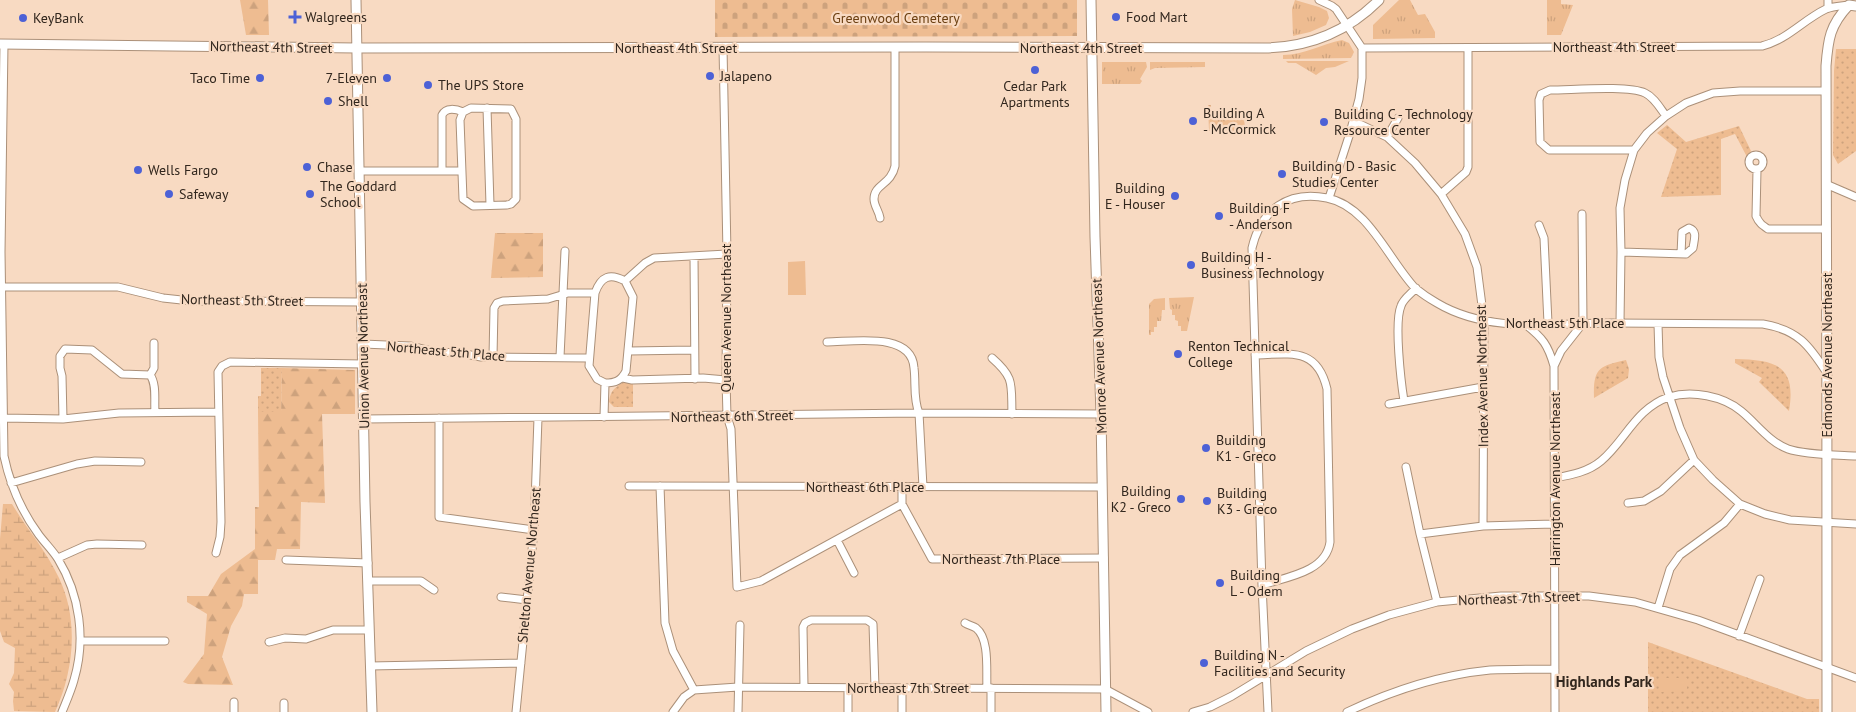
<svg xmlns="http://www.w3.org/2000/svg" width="1856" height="712" font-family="'PT Sans',sans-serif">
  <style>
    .grass { fill: url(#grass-tufts) }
    .forest { fill: url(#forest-firs) }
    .wetland { fill: url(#wetland-marsh) }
    .cemetery { fill: url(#cemetery-stones) }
    .park { fill: url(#park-dots) }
    .pitch { fill: #eebc91 }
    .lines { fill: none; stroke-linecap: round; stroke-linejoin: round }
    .street-casing { stroke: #ab9079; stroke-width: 9 }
    .secondary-casing { stroke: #ab9079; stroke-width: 11 }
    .street { stroke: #fff; stroke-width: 7 }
    .secondary { stroke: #fff; stroke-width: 9 }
    .poi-dot { fill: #4d61d6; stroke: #f8dac2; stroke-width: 2 }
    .labels { text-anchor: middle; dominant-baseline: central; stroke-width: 4.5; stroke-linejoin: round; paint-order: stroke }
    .poi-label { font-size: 14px; fill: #32271e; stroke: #f8dac2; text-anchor: start }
    .park-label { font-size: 14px; fill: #6c4012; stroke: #f8dac2 }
    .street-label { font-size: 14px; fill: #32271e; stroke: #f8dac2 }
    .neighbourhood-label { font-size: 15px; font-weight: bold; fill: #32271e; stroke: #f8dac2 }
  </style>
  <defs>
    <pattern id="grass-tufts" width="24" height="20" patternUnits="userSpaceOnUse" patternTransform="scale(1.25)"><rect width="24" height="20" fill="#eebc91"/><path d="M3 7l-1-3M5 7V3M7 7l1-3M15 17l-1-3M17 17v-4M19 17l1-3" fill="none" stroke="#cda27d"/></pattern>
    <pattern id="forest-firs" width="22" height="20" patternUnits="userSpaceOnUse" patternTransform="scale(1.25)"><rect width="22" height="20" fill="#eebc91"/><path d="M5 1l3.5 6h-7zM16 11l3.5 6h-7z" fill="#cda27d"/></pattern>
    <pattern id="wetland-marsh" width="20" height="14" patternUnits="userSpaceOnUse" patternTransform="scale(1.25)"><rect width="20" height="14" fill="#eebc91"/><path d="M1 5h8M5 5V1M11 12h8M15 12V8" fill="none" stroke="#cda27d"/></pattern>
    <pattern id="cemetery-stones" width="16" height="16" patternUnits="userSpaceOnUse" patternTransform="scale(1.25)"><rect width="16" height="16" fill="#eebc91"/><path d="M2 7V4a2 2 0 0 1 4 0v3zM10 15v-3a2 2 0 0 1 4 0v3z" fill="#cda27d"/></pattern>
    <pattern id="park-dots" width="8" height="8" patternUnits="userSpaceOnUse" patternTransform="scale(1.25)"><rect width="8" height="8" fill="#eebc91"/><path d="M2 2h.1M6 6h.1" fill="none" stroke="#cda27d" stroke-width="1.8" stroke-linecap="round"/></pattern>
  </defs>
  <rect width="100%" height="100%" fill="#f8dac2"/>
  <path class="grass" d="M1295,0L1319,7L1327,11L1329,18L1326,25L1310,32L1293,36L1292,9Z
    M1399,0H1410L1418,15L1425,14L1435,32V38L1373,39V25Z
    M1547,0H1561V4L1573,5L1561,35H1547Z
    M1342,40L1349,43L1354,52L1351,58L1283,59V55C1304,55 1322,44 1342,40Z
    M1286,61H1349L1335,67L1326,68L1316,75L1296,63H1288Z
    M1102,62H1146L1147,67L1140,79L1142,81L1140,84H1102Z
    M1150,62H1205V67L1155,68L1150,70Z
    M1208,105H1211V111L1224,109L1225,115H1243L1245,118L1244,120L1245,126H1242L1241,128H1246V131H1209Z
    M1194,297L1187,331H1181V326H1178V321L1175,320V315H1172V310L1170,309L1169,298Z
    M1165,298V310H1162L1161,321H1157V327H1154V332H1151V335H1149V304L1154,299Z"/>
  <path class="forest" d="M240,0H268L269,35H246Z
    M495,233H543V277L491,278Z
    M282,368L355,370V414H322L325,503L301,502L300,549H277L275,560H258V594H244L242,606L231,626L222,657L233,685L188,684L183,682L204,654L207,614L187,602V596H208L221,574L255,549V507H259L258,412H281Z"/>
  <path class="wetland" d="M3,504H12C27,529 47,552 59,578C79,620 74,671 55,712L14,711L13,701L14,692L9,684L14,673L15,648L4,642L0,631V539Z"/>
  <path class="cemetery" d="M715,0H1077V36L715,37Z"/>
  <path class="park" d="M1836,49H1856V151L1838,164L1833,155L1834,71Z
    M1667,125L1686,142L1739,126L1751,151L1747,157L1735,134L1721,139V195L1661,197L1677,149L1657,133Z
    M1735,359C1774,360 1797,364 1789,411L1759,382L1762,378L1735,363Z
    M1626,360L1629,369L1628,378L1594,398C1593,368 1599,366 1626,360Z
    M261,368H282L281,412H258V396H261Z
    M626,380L633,382V407H614L609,402C611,388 616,388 626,380Z
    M1648,642L1807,699H1819V712H1648Z"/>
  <path class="pitch" d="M805,261L806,295H788V262Z
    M1661,678H1687V691L1661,692Z"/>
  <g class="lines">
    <g class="street-casing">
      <path id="street" d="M1319,0L1332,6L1336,9L1362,48V78L1359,99L1350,133L1329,198
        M1828,8V0
        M4,44L1,252L4,456C10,485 22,512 39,535C45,543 53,551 58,559C80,595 86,640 74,680C71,691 66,702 62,712
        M723,47L727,254L726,380L727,416L731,429L737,587L761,581L902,504L932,559L1104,558
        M1362,48L1762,46C1787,40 1803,20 1826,9C1833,6 1842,6 1849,5
        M487,108L490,205
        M1353,121L1387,137L1415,163L1441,194L1465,234L1477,267L1484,321L1483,526
        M1387,137L1398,118
        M1634,150H1549L1540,142L1539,100L1541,94L1550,90C1572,90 1628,85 1645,93C1654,97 1660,108 1666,116
        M1749 162a7 7 0 1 1 14 0a7 7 0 1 1-14 0Z
        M1757,170L1756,216C1759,223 1762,225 1768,229H1827
        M359,171H461
        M442,171V115C446,107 456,109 463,112L471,108L511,109L516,119V199L511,204L507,205L473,206L463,199L460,120L463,112
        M1828,185L1856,197
        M1441,194L1466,172L1468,167V48
        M880,218C879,211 874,206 874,199C874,184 891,185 895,166V47
        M1539,225L1544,238L1548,323
        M1621,252L1686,254L1693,248C1694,240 1698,231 1689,228L1682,232L1681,254
        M694,256L695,379
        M2,287H118L163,298L191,301L362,302
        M595,293L589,366L597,379L605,383L604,417
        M1620,323L1621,252L1620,208L1625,180L1634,150L1647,133L1666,116L1686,103L1713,93L1740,91H1826
        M1525,324C1543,338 1548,345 1554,366
        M1658,324L1659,357L1663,377L1680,428L1694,460L1713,480L1740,504L1765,514L1790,520L1856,524
        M827,342C852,342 912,331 914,368C916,383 913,399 919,413L923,487
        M154,343V368L150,375C157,384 154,401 155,412
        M363,344L410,346L435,352L460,353L481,357L589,358
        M629,351L694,350
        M1255,355C1291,354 1317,347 1327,389L1330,542C1326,572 1287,577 1262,585
        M493,357L494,308L497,303L503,301L548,299L568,293H595C601,276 610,273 625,281L645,263L654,258L727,254
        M560,357L565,251
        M992,358C1015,378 1011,384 1012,414
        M623,378L632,380L703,378L726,380
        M605,383C615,383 621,381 626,371L633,297L625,281
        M1404,401C1401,382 1394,322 1401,306C1403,299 1411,294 1416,288
        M1389,404L1483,387
        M2,418L63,419L119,413L218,412
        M439,418V517L534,530
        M63,419L62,376L60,368V356L65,349L92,350L122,374L150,375
        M364,419L919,413L1101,414
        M1406,467L1420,534L1437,602
        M1555,478C1571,475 1588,472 1601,461C1625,441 1636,408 1669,397C1692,390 1723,396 1741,411C1756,423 1769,442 1788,449C1805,455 1838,455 1856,456
        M11,483L77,464L95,461L141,462
        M629,486L1102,487
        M660,486L665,623L673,651L694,690
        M902,487V504
        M1628,503L1644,501L1661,491L1694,460
        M1420,534L1483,526L1555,524
        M837,540L854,573
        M216,553L220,537L221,522L218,372L222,366L230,362L363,364
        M58,558L87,545L97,544L142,545
        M286,560L368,563
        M368,581H421L434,590
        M501,597L527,600
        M1658,608L1670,569L1680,555L1724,523L1740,504
        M965,623C968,625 973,626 976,628C990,639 986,671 987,688
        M1739,636L1760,579
        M80,641H165
        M269,642L285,638L306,639L333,630H369
        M370,666L521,663
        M804,687L803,627L805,623L811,620H867L873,624L875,688
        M848,688V712
        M902,688V712
        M991,688V712
        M234,702V712
        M284,703V712
        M516,712L534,530L538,418
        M673,712L684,697L694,690L738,687L1105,689L1148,712
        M738,712L740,625
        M1193,712L1210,707L1232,696L1306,651L1352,629L1389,615L1437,602L1501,596H1589L1635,602L1698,620L1856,678
        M1268,712L1262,585L1252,248C1261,210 1288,190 1327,198C1368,206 1388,259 1415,288C1421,293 1430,299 1437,303C1489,334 1554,323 1611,323C1662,323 1713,324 1763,324C1798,330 1809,345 1827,373
        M1347,712C1391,691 1440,675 1490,670C1511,669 1533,669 1555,669
        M1555,712L1554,366L1561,351L1583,323L1582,214"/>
    </g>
    <g class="secondary-casing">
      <path id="secondary" d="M356,0L365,502L372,712
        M1091,0L1095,237L1101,414L1106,712
        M0,44L356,48L926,47L1265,48C1310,47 1347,32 1379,0
        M1827,712C1826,497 1828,281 1826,66C1828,39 1830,25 1849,5L1856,6"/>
    </g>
    <use href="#street" class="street"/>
    <use href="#secondary" class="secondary"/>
  </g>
  <g class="poi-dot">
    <path d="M292.5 9.5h5v5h5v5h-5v5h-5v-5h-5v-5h5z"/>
    <circle cx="1116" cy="17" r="5"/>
    <circle cx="23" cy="18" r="5"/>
    <circle cx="1035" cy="70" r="5"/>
    <circle cx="710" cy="76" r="5"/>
    <circle cx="260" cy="78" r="5"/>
    <circle cx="387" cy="78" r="5"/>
    <circle cx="428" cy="85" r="5"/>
    <circle cx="328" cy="101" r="5"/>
    <circle cx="1193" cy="121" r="5"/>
    <circle cx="1324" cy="122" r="5"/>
    <circle cx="307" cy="167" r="5"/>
    <circle cx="138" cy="170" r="5"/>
    <circle cx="1282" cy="174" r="5"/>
    <circle cx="169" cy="194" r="5"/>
    <circle cx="310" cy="194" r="5"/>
    <circle cx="1175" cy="196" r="5"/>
    <circle cx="1219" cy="216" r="5"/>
    <circle cx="1191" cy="265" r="5"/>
    <circle cx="1178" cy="354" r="5"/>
    <circle cx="1206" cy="448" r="5"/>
    <circle cx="1181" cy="499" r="5"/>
    <circle cx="1207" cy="501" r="5"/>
    <circle cx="1220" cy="583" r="5"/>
    <circle cx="1204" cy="663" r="5"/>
  </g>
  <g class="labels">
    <g class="poi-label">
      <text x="305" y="17">Walgreens</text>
      <text x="1126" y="17">Food Mart</text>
      <text x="33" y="18">KeyBank</text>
      <text x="720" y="76">Jalapeno</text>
      <text x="250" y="78" text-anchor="end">Taco Time</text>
      <text x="377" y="78" text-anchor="end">7-Eleven</text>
      <text x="438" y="85">The UPS Store</text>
      <text x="1035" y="86" text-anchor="middle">Cedar Park<tspan x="1035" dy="16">Apartments</tspan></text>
      <text x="338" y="101">Shell</text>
      <text x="1203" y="113">Building A<tspan x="1203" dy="16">- McCormick</tspan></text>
      <text x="1334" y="114">Building C - Technology<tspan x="1334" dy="16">Resource Center</tspan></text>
      <text x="1292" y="166">Building D - Basic<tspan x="1292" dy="16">Studies Center</tspan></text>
      <text x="317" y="167">Chase</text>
      <text x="148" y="170">Wells Fargo</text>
      <text x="320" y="186">The Goddard<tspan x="320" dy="16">School</tspan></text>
      <text x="1165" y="188" text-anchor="end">Building<tspan x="1165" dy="16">E - Houser</tspan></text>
      <text x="179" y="194">Safeway</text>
      <text x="1229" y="208">Building F<tspan x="1229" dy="16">- Anderson</tspan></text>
      <text x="1201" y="257">Building H -<tspan x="1201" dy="16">Business Technology</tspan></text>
      <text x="1188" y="346">Renton Technical<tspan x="1188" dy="16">College</tspan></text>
      <text x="1216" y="440">Building<tspan x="1216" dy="16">K1 - Greco</tspan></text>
      <text x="1171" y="491" text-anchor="end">Building<tspan x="1171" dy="16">K2 - Greco</tspan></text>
      <text x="1217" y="493">Building<tspan x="1217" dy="16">K3 - Greco</tspan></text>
      <text x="1230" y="575">Building<tspan x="1230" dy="16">L - Odem</tspan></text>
      <text x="1214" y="655">Building N -<tspan x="1214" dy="16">Facilities and Security</tspan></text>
    </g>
    <g class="park-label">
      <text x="896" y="18">Greenwood Cemetery</text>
    </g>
    <g class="street-label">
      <text transform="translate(271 47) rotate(1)">Northeast 4th Street</text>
      <text x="1614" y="47">Northeast 4th Street</text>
      <text x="676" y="48">Northeast 4th Street</text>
      <text x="1081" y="48">Northeast 4th Street</text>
      <text transform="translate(242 300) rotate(1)">Northeast 5th Street</text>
      <text transform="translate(726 318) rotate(-90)">Queen Avenue Northeast</text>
      <text x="1565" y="323">Northeast 5th Place</text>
      <text transform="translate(446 351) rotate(5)">Northeast 5th Place</text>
      <text transform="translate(1827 355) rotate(-90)">Edmonds Avenue Northeast</text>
      <text transform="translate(363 356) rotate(-91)">Union Avenue Northeast</text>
      <text transform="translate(1099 356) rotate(-92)">Monroe Avenue Northeast</text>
      <text transform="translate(1482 376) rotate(-91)">Index Avenue Northeast</text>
      <text transform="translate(732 416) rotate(-1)">Northeast 6th Street</text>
      <text transform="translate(1555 479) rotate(-90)">Harrington Avenue Northeast</text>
      <text x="865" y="487">Northeast 6th Place</text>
      <text x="1001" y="559">Northeast 7th Place</text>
      <text transform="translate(529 565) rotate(-85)">Shelton Avenue Northeast</text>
      <text transform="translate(1519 598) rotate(-2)">Northeast 7th Street</text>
      <text x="908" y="688">Northeast 7th Street</text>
    </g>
    <g class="neighbourhood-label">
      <text x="1604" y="681">Highlands Park</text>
    </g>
  </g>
</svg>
